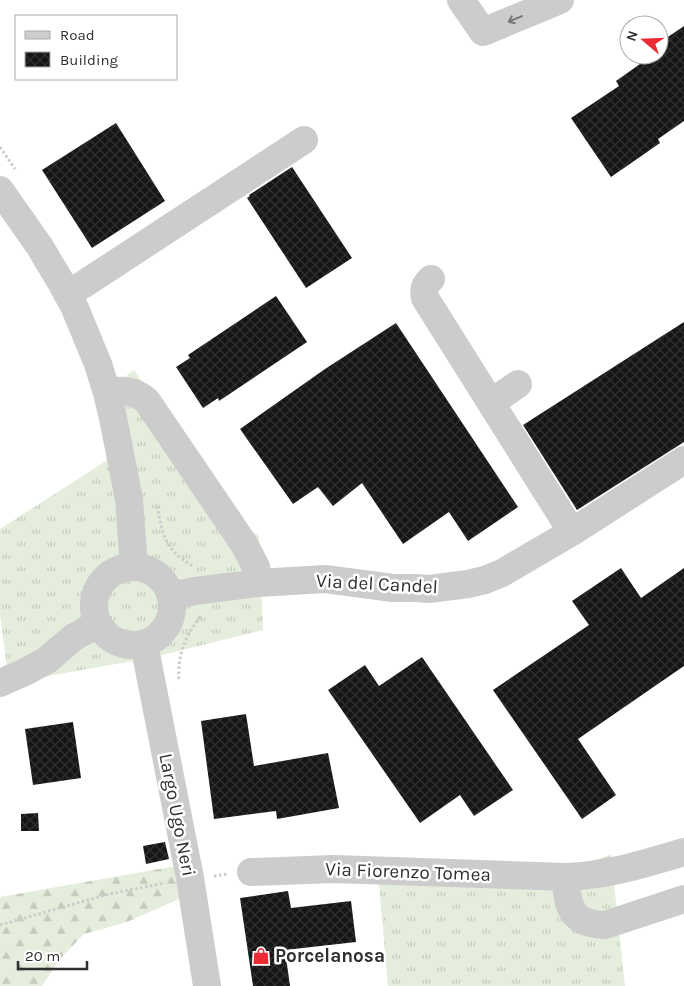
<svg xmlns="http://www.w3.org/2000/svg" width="684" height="986" font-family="Karla,sans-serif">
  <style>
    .grass { fill: url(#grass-tufts) }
    .forest { fill: url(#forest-firs) }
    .building { fill: url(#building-cross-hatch) }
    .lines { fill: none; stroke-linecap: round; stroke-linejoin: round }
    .path { stroke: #ccc; stroke-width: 3; stroke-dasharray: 2.5 2.5; stroke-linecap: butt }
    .minor { stroke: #ccc; stroke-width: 28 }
    .oneway { stroke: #767676 }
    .labels { text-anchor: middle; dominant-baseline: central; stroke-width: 5; stroke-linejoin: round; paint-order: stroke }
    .street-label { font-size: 19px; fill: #2f2f2f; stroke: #fff }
    .poi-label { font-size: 19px; font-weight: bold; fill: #2f2f2f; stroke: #fff; text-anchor: start }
  </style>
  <defs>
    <pattern id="grass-tufts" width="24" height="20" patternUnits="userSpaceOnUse" patternTransform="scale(1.25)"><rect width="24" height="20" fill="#e5eddc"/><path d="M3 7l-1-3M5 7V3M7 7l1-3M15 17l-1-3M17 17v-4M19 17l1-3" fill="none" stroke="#c5ccbd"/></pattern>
    <pattern id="forest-firs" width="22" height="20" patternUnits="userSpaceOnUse" patternTransform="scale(1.25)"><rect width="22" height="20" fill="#e5eddc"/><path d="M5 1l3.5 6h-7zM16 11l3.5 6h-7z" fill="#c5ccbd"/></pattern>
    <pattern id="building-cross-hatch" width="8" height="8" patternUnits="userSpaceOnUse" patternTransform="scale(1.25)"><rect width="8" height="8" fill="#161616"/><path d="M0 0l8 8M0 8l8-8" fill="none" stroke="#303030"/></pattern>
  </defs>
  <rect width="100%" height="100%" fill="#fff"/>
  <path class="grass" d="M134,370L237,522L259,536L263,630L150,658L9,683L0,614V529L126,448L113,386Z
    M611,855L625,986H388L377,862L583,864Z"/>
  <path class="forest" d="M182,865L181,898L127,922L84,934L59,960L42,986H0V897Z"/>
  <path class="building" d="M684,26V121L658,139L660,143L611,177L571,118L619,86L616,81L640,64L634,55H659V38L662,41Z
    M116,123L165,201L92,248L42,170Z
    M292,167L352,258L306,288L247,198L250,196L249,195Z
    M276,296L307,342L219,401L218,398L203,408L176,367L190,358L188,355Z
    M684,322V442L577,510L523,425Z
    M396,323L518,507L468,541L449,512L403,544L362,483L333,506L318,487L293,504L240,429L325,369Z
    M621,568L641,598L684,568V666L578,739L616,795L582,819L493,690L589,625L572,601Z
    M422,657L513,790L474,816L460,795L420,823L328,690L365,665L379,686Z
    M246,714L254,766L328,753L339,808L277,819L276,811L214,819L201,721Z
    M73,722L81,778L33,785L25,729Z
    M38,813L39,831H21V814Z
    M165,842L169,859L146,864L143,846Z
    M288,891L291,908L351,901L356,942L285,950L290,986H253L240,898Z"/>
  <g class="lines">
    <path class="path" d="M0,147L15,169
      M157,506C163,536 165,550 193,566
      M179,679C177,656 186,634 201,616
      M214,876L228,874
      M0,925L109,894L165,883"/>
    <path class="minor" d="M461,0L483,32L560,0
      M0,190L40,247L62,284L74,306L98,364L107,393L113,418L129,499L134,567
      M431,279C425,284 423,290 425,298L572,532
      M67,294L84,284L304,140
      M107,391C122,390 135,390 147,401L244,544L256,567L258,583
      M491,403L518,384
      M94 606a39 39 0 1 1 78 0a39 39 0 1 1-78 0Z
      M171,596L195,591L258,583L325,579L393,588H416L429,589L468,584L485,580L502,573L572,532L684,460
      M144,644L190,878L207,986
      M0,683L25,672L47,660L74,637L98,624
      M251,872L334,869L566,877C609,875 644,864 684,852
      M566,877C567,907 571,924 605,925L684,899"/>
  </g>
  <defs><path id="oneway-shaft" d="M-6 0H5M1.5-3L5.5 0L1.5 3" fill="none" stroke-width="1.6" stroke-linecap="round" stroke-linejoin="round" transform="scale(1.25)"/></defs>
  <use class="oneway" href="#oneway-shaft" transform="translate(515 19) rotate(157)"/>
  <defs>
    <g id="shop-bare" transform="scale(1.35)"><path d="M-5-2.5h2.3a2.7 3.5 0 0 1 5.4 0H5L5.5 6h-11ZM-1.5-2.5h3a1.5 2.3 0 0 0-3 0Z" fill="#ec2b35" stroke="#fff" stroke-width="2.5" paint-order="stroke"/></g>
  </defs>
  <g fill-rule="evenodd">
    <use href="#shop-bare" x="261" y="956"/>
  </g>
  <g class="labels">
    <g class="street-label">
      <text transform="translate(377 584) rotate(3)">Via del Candel</text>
      <text transform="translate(177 815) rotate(79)">Largo Ugo Neri</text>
      <text transform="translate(408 872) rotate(2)">Via Fiorenzo Tomea</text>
    </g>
    <g class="poi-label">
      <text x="275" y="956">Porcelanosa</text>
    </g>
  </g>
  <rect x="15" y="15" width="162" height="65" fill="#ffffff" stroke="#acacac"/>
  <rect x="25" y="31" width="25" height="8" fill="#cccccc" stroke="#acacac"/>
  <text x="60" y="40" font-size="15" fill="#2f2f2f">Road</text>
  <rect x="25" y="52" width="25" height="15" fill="url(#building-cross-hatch)" stroke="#acacac"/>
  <text x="60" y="65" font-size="15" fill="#2f2f2f">Building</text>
  <g transform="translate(644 40) rotate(289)"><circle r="24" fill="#ffffff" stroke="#acacac"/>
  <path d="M0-4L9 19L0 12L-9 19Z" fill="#ec2b35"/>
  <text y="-8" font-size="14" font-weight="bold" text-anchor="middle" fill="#2f2f2f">N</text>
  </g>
  <path d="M18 961v8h69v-8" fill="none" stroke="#2f2f2f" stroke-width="2.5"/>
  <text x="25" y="961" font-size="15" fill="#2f2f2f" stroke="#ffffff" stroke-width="4" paint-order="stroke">20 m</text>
</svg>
